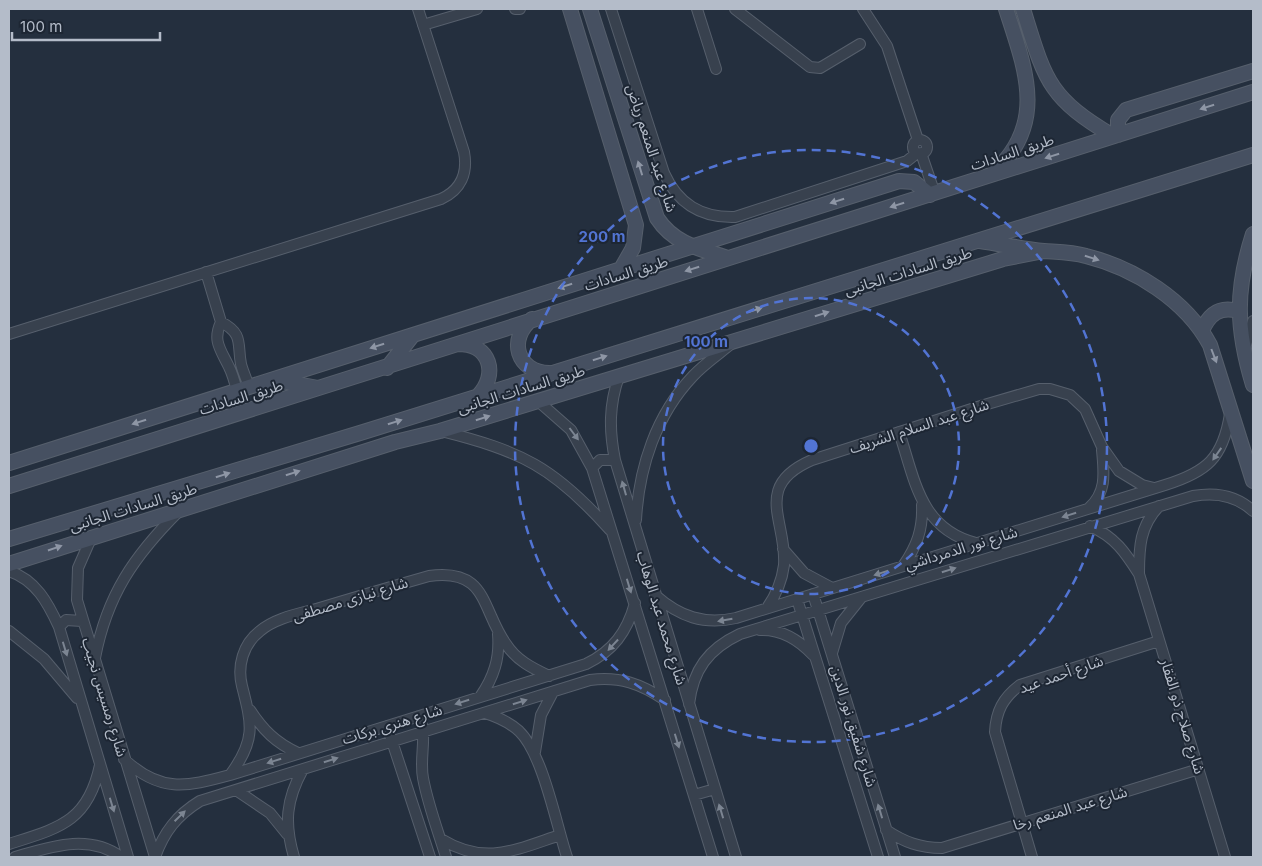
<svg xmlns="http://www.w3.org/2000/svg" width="1262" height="866" font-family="Inter,'Noto Sans Arabic',sans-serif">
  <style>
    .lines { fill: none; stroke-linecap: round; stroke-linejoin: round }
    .street-casing { stroke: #565f6c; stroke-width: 12 }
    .secondary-casing { stroke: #565f6c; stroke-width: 16 }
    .street { stroke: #38414e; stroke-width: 10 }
    .secondary { stroke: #465061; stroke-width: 14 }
    .oneway { fill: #8e96a5 }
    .oneway2 { fill: #7c8592 }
    .ring { fill: none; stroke: #5274d3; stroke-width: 2.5; stroke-dasharray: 9 6 }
    .labels { text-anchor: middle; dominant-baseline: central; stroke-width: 4; stroke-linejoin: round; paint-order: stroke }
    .street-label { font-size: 15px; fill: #b4bcc9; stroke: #1d2633 }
    .centre { fill: #5274d3; stroke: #1d2633; stroke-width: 2.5 }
    .ring-label { font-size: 15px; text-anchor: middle; font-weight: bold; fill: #5274d3; stroke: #1d2633; stroke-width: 4; stroke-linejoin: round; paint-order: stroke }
  </style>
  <rect width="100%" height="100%" fill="#242f3e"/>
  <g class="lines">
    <g class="street-casing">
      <path id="street" d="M515,9H520
        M611,9L664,173C678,204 701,218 735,217L907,161L917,153
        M697,9L716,69
        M735,9L810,67L820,68L860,44
        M863,9L887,46L918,140
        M423,25L477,9
        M913 147a7 7 0 1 1 14 0a7 7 0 1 1-14 0Z
        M921,153L935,194
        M206,272L221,322C212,341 221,350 229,367C233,375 235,383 237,391
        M221,322C244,334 237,344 241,364C243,372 247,380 249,387
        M9,334L441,199C461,190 468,173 464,152L418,9
        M1245,348L1253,321
        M619,376C609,405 609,430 615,460L736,857
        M538,401L571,430L592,468L713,857
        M441,431C521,451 554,467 610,530
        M899,432C915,480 920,529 976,543
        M592,468L600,460H615
        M1089,508C1107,492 1104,473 1102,450
        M636,520C639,467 656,415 693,376C704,364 719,354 731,344
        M1090,526C1115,537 1125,552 1139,574L1225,857
        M92,536L78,568L77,600L155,857
        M783,549L804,573L832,588
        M903,566C917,546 923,529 922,505
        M9,571C36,580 48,603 59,627L128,857
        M1139,573C1139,547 1140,526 1159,506
        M813,594L895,857
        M655,595C680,617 704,625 736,618L1165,485C1207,472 1223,458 1230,414
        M797,599L878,857
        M767,608C776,595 782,581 784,565C787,521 752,486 812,460L984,405L1039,389H1050L1070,395L1085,409L1102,447L1119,471L1142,485L1154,488
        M59,627L66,620L82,621
        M760,630C782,629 799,640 813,655
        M9,631L44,659L77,698
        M832,653L841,623L861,598
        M95,658C107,595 134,556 179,511
        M480,697C494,677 500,658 498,634
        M689,704C693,670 708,649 740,634L1193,496C1215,492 1236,495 1253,511
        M250,710C263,730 276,743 298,753
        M485,713C498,717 509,722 519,731C543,754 556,824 567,857
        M419,716C428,735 419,757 423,778C428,805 438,831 446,857
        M387,726L430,857
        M535,752L541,715L553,692
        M124,759C160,793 186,787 230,775L586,664C613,651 627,632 635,603
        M230,775C256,740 252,725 242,686C237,666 243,644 260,631C276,617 303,613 323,607C359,596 394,586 429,576C488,568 481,609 506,644C516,660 532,668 549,676
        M236,790L270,813L287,834
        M694,795L715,789
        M886,830C904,842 920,848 942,848L1199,769
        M441,839C485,866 515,850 560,835
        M9,844C59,828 88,822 100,765
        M15,857C50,847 88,833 121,857
        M155,857C164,832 177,815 200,801L590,680C620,676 641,684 665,700
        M294,857C284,823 286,800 303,769
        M1032,857L995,732C996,711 1003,698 1020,685L1159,641"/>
    </g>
    <g class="secondary-casing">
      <path id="secondary" d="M570,9L636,225L633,248L621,269
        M590,9L657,218C674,244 700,249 728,258
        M1023,9C1045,79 1047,97 1113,136
        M1118,135V120L1126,110L1253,71
        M994,172C1048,123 1025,68 1006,9
        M1253,234C1235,290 1236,329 1253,385
        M980,241C1001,244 1022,249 1044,251C1058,252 1072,252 1086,256C1134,268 1186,300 1210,345L1253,481
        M532,319C507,339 517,372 549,373
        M1202,331C1209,314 1220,306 1238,311
        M458,344C490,344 499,374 478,396
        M387,368L413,335
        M276,380L318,388
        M9,463L899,181L914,182L930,195
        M9,486C424,356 838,222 1253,92
        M9,539L360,433L1253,155
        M9,564L395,442L440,431L1003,259L1044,251"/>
    </g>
    <use href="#street" class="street"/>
    <use href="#secondary" class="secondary"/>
  </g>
  <defs><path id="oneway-solid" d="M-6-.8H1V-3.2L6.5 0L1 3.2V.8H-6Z" transform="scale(1.25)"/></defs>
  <g class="oneway">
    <use href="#oneway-solid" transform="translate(1207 107) rotate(162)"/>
    <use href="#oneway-solid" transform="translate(1052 156) rotate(162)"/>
    <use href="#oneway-solid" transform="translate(640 168) rotate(-107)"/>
    <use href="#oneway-solid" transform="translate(837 201) rotate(162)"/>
    <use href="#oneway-solid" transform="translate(897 205) rotate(163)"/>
    <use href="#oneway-solid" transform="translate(1092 258) rotate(17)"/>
    <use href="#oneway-solid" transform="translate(692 269) rotate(163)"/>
    <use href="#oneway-solid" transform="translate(565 286) rotate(162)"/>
    <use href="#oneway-solid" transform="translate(755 310) rotate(-17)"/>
    <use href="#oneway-solid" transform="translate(822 314) rotate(-17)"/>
    <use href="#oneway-solid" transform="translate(377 346) rotate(162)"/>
    <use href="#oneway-solid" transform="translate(1214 356) rotate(69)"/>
    <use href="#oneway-solid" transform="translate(600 358) rotate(-17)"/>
    <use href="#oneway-solid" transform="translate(483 418) rotate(-17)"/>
    <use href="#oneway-solid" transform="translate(139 422) rotate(162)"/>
    <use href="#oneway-solid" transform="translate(395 422) rotate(-18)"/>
    <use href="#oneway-solid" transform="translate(293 473) rotate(-17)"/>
    <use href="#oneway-solid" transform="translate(223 475) rotate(-17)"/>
    <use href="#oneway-solid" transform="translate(55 548) rotate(-19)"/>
  </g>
  <g class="oneway2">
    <use href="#oneway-solid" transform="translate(574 434) rotate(53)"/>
    <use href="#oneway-solid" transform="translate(1217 454) rotate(125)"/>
    <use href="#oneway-solid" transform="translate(624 488) rotate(-106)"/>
    <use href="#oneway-solid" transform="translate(1069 515) rotate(163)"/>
    <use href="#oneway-solid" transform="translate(949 570) rotate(-17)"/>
    <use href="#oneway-solid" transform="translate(881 573) rotate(163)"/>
    <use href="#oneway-solid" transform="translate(629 586) rotate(73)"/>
    <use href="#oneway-solid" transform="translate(725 620) rotate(170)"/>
    <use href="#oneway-solid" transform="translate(613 645) rotate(133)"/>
    <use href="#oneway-solid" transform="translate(65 649) rotate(73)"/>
    <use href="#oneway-solid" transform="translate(462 702) rotate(163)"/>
    <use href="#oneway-solid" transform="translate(520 702) rotate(-17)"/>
    <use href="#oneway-solid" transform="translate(677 741) rotate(73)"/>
    <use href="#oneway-solid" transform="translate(331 760) rotate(-17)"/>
    <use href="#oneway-solid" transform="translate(274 761) rotate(163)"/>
    <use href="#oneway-solid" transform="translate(112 805) rotate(73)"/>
    <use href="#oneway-solid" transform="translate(721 811) rotate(-107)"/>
    <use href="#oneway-solid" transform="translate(880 811) rotate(-107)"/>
    <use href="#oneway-solid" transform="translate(180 816) rotate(-44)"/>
  </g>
  <g class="ring">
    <circle cx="811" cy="446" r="148"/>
    <circle cx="811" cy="446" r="296"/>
  </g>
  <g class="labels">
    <g class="street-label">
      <text transform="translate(652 148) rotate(72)">شارع عبد المنعم رياض</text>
      <text transform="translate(1012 152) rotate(-18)">طريق السادات</text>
      <text transform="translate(908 271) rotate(-17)">طريق السادات الجانبى</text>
      <text transform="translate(626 273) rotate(-17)">طريق السادات</text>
      <text transform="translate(521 389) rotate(-17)">طريق السادات الجانبى</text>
      <text transform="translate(241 397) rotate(-17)">طريق السادات</text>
      <text transform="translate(919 426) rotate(-18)">شارع عبد السلام الشريف</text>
      <text transform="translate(133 507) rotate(-17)">طريق السادات الجانبى</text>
      <text transform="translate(961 548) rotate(-17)">شارع نور الدمرداشي</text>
      <text transform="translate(350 599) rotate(-17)">شارع نيازى مصطفى</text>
      <text transform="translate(662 618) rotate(73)">شارع محمد عبد الوهاب</text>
      <text transform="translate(1061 674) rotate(-19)">شارع أحمد عيد</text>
      <text transform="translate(105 697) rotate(73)">شارع رمسيس نجيب</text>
      <text transform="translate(1183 716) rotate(73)">شارع صلاح ذو الفقار</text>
      <text transform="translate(392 724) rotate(-17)">شارع هنرى بركات</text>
      <text transform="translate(854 726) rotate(73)">شارع شفيق نور الدين</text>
      <text transform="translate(1070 808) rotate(-17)">شارع عبد المنعم رخا</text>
    </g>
  </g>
  <circle cx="811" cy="446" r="8" class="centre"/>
  <g class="ring-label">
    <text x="602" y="242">200 m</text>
    <text x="706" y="347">100 m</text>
  </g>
  <rect width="1262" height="866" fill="none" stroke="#b4bcc9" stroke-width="20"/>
  <path d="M12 32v8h148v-8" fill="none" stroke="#b4bcc9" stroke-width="2.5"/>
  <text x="20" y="32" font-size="15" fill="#b4bcc9" stroke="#1d2633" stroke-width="4" paint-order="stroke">100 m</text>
</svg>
